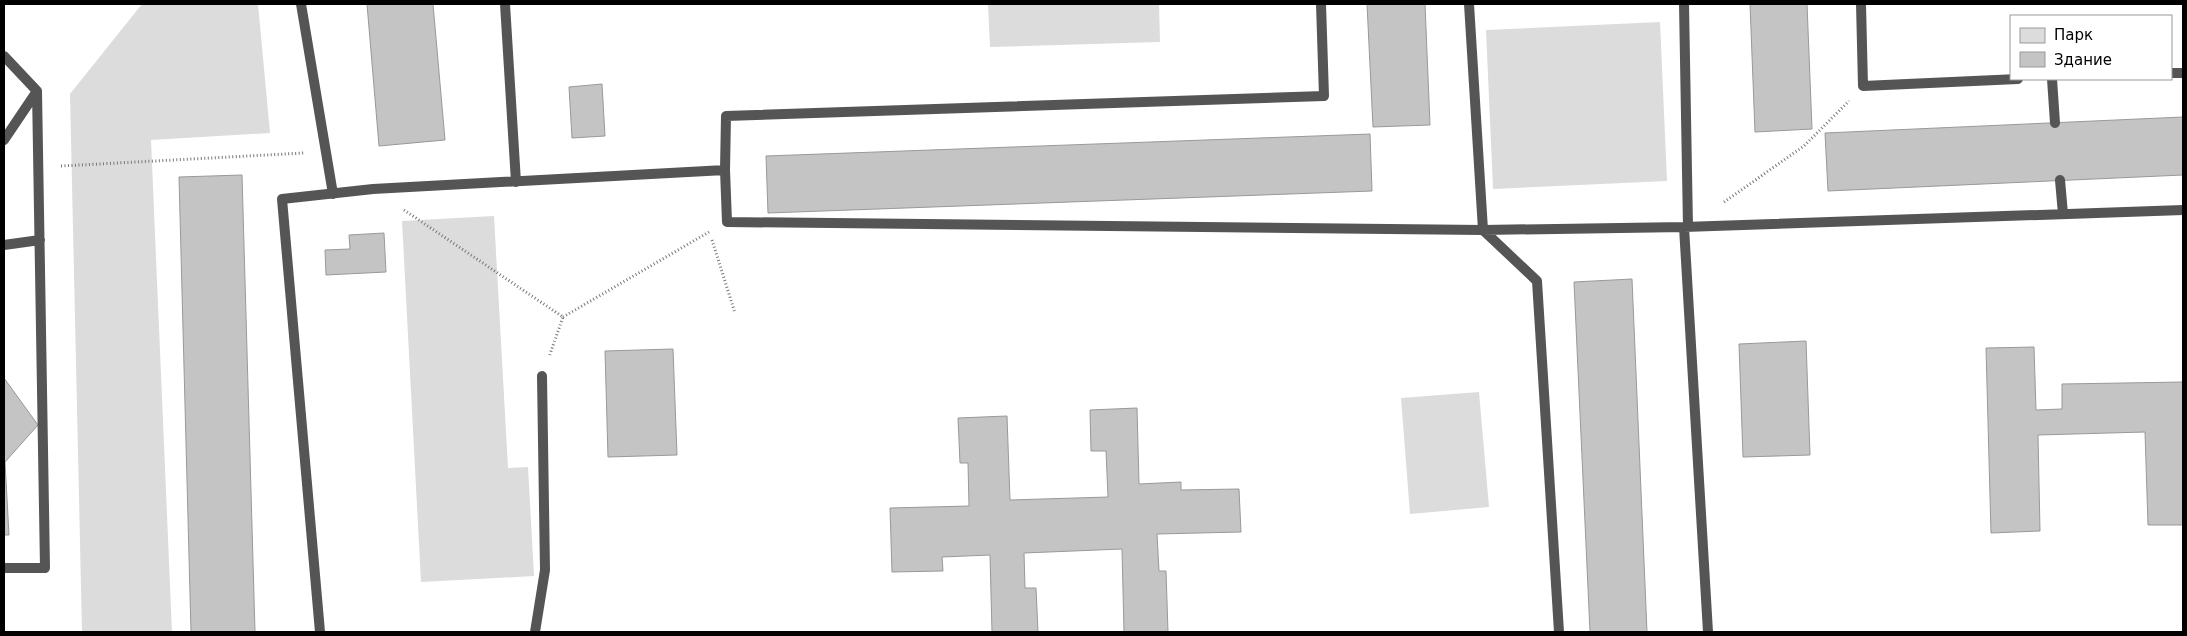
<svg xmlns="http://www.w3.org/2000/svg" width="2187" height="636" font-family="'DejaVu Sans',sans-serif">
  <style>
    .green { fill: #dcdcdc }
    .building { fill: #c4c4c4; stroke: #999 }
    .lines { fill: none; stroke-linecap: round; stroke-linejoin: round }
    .path { stroke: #777; stroke-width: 3; stroke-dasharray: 1 2.5; stroke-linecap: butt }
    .lane { stroke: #555; stroke-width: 10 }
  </style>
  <rect width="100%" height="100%" fill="#fff"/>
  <path class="green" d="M142,4H258L270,133L151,140L172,632H82L70,94Z
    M988,4H1159L1160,42L990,47Z
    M1660,22L1667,181L1493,189L1486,30Z
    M494,216L508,468L528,467L534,576L421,582L402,221Z
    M1479,392L1489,507L1410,514L1401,398Z"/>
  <path class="building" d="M367,4H433L445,140L379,146Z
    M1367,4H1425L1430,125L1373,127Z
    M1750,4H1807L1812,129L1755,132Z
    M602,84L605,136L572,138L569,87Z
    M2183,117V175L1828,191L1825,133Z
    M1370,134L1372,191L768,213L766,156Z
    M242,175L255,632H191L179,177Z
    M384,233L386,272L326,275L325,250L350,249L349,235Z
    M1632,279L1647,632H1590L1574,282Z
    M1806,341L1810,455L1743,457L1739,344Z
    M2034,347L2036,410L2062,409V384L2183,382V525H2148L2145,432L2038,435L2040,531L1991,533L1986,348Z
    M673,349L677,455L608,457L605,351Z
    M4,378L38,425L5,462L9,535H4Z
    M1137,408L1139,484L1181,482V490L1239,489L1241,532L1157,534L1159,571H1166L1168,632H1124L1122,549L1024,553L1025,588H1036L1038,632H992L990,555L942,557L943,571L892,572L890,508L969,506L968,463H960L958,418L1007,416L1010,500L1108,497L1106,451H1091L1090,410Z"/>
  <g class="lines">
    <path class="path" d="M61,166L304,153
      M1724,202L1804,146L1849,101
      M404,210L563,317L549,357
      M712,240L735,313
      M563,317L709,232"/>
    <path class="lane" d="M301,4L333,194
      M505,4L516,182
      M1321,4L1324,96L726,116L725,170L727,222L1483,230L1684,227L1708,632
      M1469,4L1483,230L1537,281L1559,632
      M1684,4L1688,227
      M1861,4L1863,86L2018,79
      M4,56L37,91L45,568H4
      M2171,73H2183
      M2052,79L2055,123
      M4,140L37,91
      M2060,180L2063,214
      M1684,227L2183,210
      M4,245L40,240
      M320,632L282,199L373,189L725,170
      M535,632L545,570L542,376"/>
  </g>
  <rect width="2187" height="636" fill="none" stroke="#000000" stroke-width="10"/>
  <rect x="2010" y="15" width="162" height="65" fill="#ffffff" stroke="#999999"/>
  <rect x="2020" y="28" width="25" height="15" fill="#dcdcdc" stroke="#999999"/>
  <text x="2054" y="40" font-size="15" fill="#000000">Парк</text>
  <rect x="2020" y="52" width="25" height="15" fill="#c4c4c4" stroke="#999999"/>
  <text x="2054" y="65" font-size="15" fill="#000000">Здание</text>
</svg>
